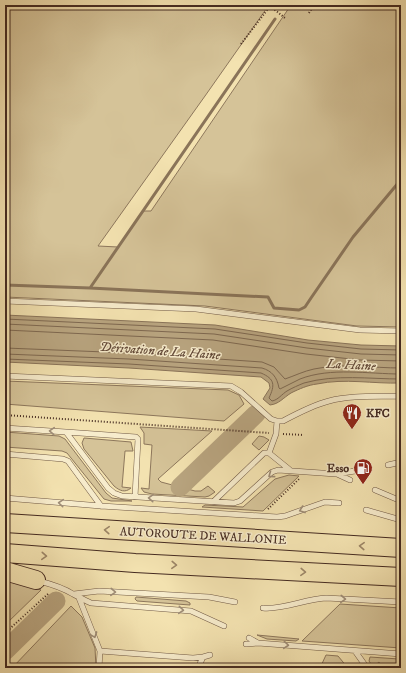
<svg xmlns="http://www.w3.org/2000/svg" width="406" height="673" font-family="'IM FELL DW Pica',serif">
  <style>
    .green { fill: #d5c398; stroke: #8d775c }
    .water { fill: #b8a47f; stroke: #8a7459 }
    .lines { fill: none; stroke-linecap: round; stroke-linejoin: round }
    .shore { stroke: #7e6850; stroke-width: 1 }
    .stream { stroke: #8a7459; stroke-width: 3 }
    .river { stroke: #b8a47f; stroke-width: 19 }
    .service-casing { stroke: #705945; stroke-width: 6 }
    .motorway-casing { stroke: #452b21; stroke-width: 20 }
    .path { stroke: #452b21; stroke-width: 2; stroke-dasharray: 1 2; stroke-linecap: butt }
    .service { stroke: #f7eccc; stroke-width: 5 }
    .motorway { stroke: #f3e2b0; stroke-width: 18 }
    .oneway { stroke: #9e8c76 }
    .oneway2 { stroke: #9c8668 }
    .labels { text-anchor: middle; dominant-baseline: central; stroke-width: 3; stroke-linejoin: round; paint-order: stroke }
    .poi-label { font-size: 12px; font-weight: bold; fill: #452b21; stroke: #f7eccc; text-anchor: start }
    .street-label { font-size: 12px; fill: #452b21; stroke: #f7eccc }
    .water-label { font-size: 13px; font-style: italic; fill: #624938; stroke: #f7eccc }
  </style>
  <rect width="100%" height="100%" fill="#f3e2b0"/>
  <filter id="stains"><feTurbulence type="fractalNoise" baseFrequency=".005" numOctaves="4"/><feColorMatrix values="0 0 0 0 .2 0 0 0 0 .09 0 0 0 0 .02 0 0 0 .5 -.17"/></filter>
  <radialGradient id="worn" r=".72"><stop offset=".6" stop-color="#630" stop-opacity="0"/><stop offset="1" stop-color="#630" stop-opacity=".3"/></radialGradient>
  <path class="green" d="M5,5H269L205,96L98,246L118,247L143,211H151L291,5H401V327L357,326L205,306L5,297Z
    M5,381L228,390L239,395L244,404L224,421L5,404Z
    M140,427L212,431L158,479L161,482L195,491H201L208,486L215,492L209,496L205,497L152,494L144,492L141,488L149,489L152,445L144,444V433Z
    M5,432L59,436L65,439L106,493L112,498L132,501H111L104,499L67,453L62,451L5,447Z
    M259,436L264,437L269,440L259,450L252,444Z
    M84,438L131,442L133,451H125L122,487L131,488C125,493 120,491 114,486L84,449L82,443Z
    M289,475L299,476L263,511L202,507L205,505L243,507L275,479Z
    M5,580L25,583L41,590L5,625Z
    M136,597L186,601L190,603V605L137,601L135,599Z
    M340,604L401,608V648L302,641Z
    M71,606L82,617L95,648L96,668H12Z
    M257,635L299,639L296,641L267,639Z
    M326,655L338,656L348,668H320Z
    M370,657L399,659L401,660V668H383L379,662L373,667L369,661Z"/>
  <path class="water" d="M5,315L215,325L308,340L361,345L401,346V383C373,384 345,378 317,384C308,385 299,389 291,393C283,398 279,404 270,405L263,399L270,388L269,383L261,377L129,368L5,362Z"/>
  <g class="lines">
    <path class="shore" d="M5,319L215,329L307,343L361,349L401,350
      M5,324L214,334L307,348L361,354L401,355
      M5,330L213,340L306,354L360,360L401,361
      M5,348L130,353L262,362L274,367L285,379C294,376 304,371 314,369C342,363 372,368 401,368
      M5,354L129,359L262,368C272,371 277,377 279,388L280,389C287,386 293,382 300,379C331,367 368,374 401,374
      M5,359L129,364L261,373C275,379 275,385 269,398L272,401C278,400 282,394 287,391C292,388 299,385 304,383C336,374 369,379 401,379"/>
    <path class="stream" d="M282,8L285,5
      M5,285L90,288L275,19
      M90,288L268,297L274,308L299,310L305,307L311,298L353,237L399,182"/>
    <path class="river" d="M180,487L256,414
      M5,651L56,601"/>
    <g class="service-casing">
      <path id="service" d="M5,301L196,309L360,330L401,331
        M5,376L231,386L241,392L271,419L277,421H283C298,413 313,405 329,401C352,395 377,397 401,396
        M5,428L66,432L108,488L114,493L122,496L234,503L240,501L272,472L278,470L336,474L355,471
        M66,432L136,437L138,439L135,497
        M269,453L276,434L277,421
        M5,454L63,459L68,461L101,506
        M388,465L401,462
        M337,474L350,480
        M375,490L401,501
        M5,498L101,506L277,517L285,516L325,502L339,503
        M213,502L264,453H269L290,470
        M366,510L401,520
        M39,581C51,584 63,588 73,594C79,597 84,600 91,603L191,611L224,626
        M74,594L99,591L209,597L235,602
        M79,598L100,651L193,658L203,657L210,655
        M263,608C283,610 305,599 326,598L401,602
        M249,638L258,643L401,654
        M246,644L258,643
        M355,651L367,668
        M99,668L100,651
        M198,668L203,657"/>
    </g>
    <g class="motorway-casing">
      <path id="motorway" d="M5,523L401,548
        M5,553L135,563L401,577
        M5,571L36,580"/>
    </g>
    <path class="path" d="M270,6L285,18
      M309,13L314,5
      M241,44L271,5
      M5,415L269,433
      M283,434L304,435
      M268,509L299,479
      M5,633L48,594"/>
    <use href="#service" class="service"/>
    <use href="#motorway" class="motorway"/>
  </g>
  <defs><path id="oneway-chevron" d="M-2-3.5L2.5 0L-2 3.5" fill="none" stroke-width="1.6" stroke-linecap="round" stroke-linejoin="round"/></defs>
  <g class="oneway">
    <use href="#oneway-chevron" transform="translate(52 431) rotate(-176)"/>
    <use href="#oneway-chevron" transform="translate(271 475) rotate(144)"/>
    <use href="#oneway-chevron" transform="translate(151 498) rotate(-176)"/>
    <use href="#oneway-chevron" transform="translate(61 503) rotate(-175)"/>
    <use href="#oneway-chevron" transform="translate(302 510) rotate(160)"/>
    <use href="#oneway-chevron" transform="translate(113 592) rotate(3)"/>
    <use href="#oneway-chevron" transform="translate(343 599) rotate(3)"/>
    <use href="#oneway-chevron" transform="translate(181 610) rotate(5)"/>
    <use href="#oneway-chevron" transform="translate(94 635) rotate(70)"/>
    <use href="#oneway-chevron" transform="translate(286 645) rotate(5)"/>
  </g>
  <g class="oneway2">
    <use href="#oneway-chevron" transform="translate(107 530) rotate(-176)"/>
    <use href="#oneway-chevron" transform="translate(362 546) rotate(-177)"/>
    <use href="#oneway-chevron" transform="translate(44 556) rotate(4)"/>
    <use href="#oneway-chevron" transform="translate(174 565) rotate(3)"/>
    <use href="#oneway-chevron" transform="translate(303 572) rotate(3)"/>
  </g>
  <defs>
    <g id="restaurant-pin" transform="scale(1)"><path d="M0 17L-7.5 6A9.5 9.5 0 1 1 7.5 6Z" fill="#8f2418" stroke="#f7eccc"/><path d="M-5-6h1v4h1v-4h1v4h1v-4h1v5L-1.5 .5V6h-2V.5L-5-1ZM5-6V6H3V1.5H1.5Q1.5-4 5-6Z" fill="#fff"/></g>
    <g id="fuel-pin" transform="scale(1)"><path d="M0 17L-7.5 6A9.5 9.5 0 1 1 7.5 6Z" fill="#8f2418" stroke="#f7eccc"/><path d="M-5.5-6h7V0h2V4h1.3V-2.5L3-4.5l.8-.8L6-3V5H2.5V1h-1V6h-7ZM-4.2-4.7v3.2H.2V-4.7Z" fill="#fff"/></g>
  </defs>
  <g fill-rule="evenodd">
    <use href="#restaurant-pin" x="352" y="413"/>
    <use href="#fuel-pin" x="363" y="468"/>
  </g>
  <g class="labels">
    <g class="poi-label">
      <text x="366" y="413">KFC</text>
      <text x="349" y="468" text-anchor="end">Esso</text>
    </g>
    <g class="street-label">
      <text transform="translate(203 536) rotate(3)">AUTOROUTE DE WALLONIE</text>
    </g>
    <g class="water-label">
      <text transform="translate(160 351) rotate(4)">Dérivation de La Haine</text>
      <text transform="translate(351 365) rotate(3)">La Haine</text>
    </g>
  </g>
  <rect width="406" height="673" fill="none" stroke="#f3e2b0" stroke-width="20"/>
  <rect x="6" y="6" width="394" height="661" fill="none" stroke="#452b21" stroke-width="2"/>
  <rect x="10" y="10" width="386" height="653" fill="none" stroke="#452b21"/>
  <rect width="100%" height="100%" filter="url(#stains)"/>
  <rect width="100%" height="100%" fill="url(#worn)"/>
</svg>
